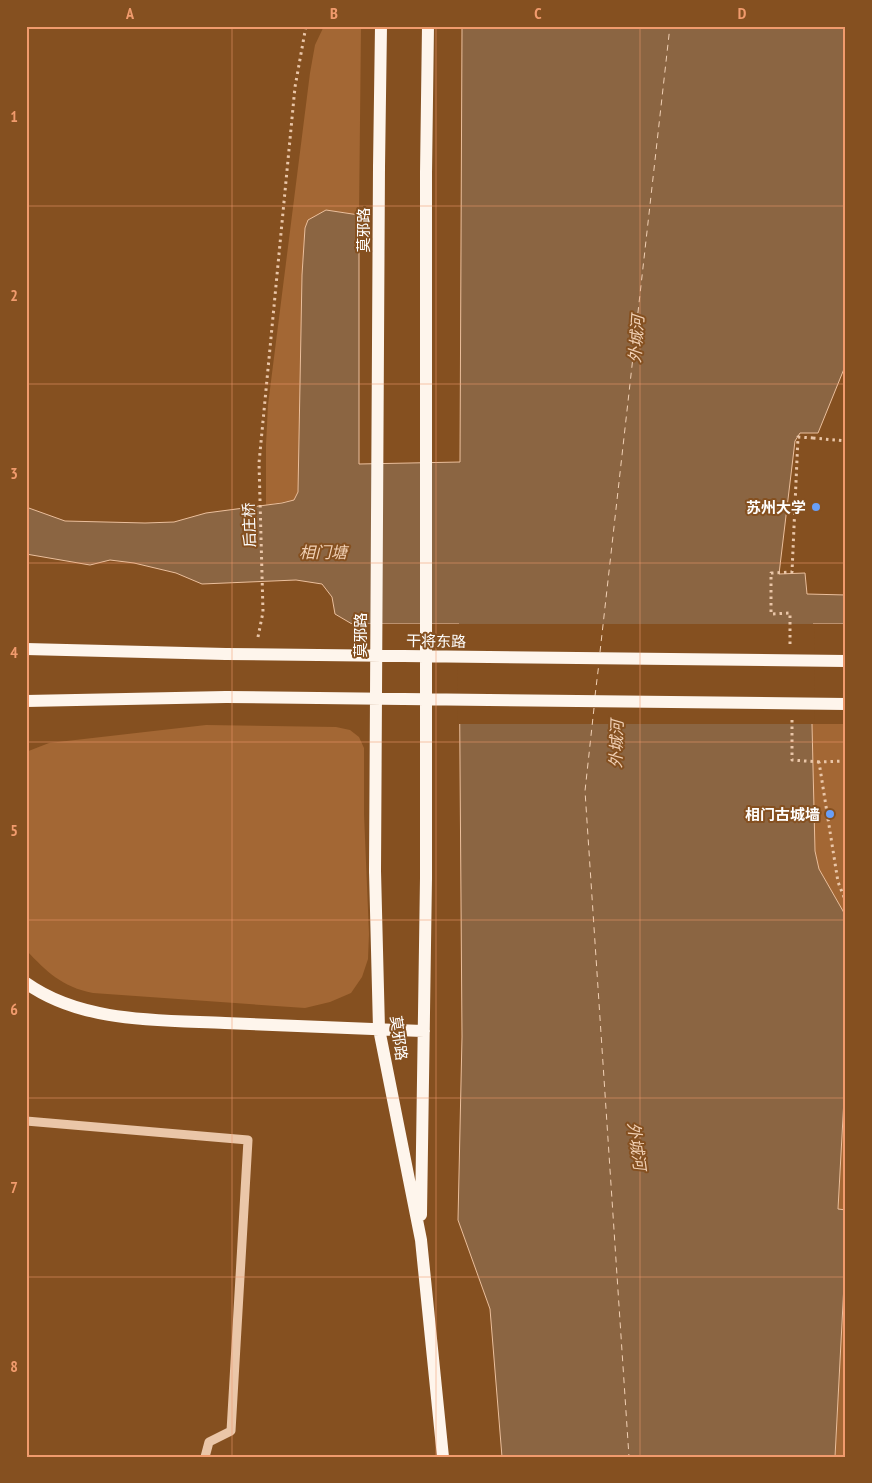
<svg xmlns="http://www.w3.org/2000/svg" width="872" height="1483" font-family="'PT Sans Narrow','Noto Sans SC',sans-serif">
  <style>
    .green { fill: #a36734 }
    .water { fill: #8b6542; stroke: #ebbf9c }
    .pier { fill: #855020 }
    .lines { fill: none; stroke-linecap: round; stroke-linejoin: round }
    .ferry { stroke: #f1d0b4; stroke-width: 1; stroke-dasharray: 6 5; stroke-linecap: butt }
    .path { stroke: #eac6a8; stroke-width: 3; stroke-dasharray: 2.5 4; stroke-linecap: butt }
    .minor { stroke: #eac6a8; stroke-width: 9 }
    .major { stroke: #fef5ec; stroke-width: 12 }
    .path-bridge { stroke: #eac6a8; stroke-width: 3; stroke-dasharray: 2.5 4; stroke-linecap: butt }
    .major-bridge { stroke: #fef5ec; stroke-width: 12 }
    .grid { fill: none; stroke: #f19b6d; stroke-width: 1; stroke-opacity: 0.55 }
    .poi-dot { fill: #699ff7; stroke: #855020; stroke-width: 2 }
    .labels { text-anchor: middle; dominant-baseline: central; stroke-width: 4; stroke-linejoin: round; paint-order: stroke }
    .street-label { font-size: 15px; fill: #fff; stroke: #855020 }
    .poi-label { font-size: 15px; font-weight: bold; fill: #fff; stroke: #855020; text-anchor: end }
    .water-label { font-size: 16px; font-style: italic; fill: #f1d0b4; stroke: #855020 }
    .neatline { fill: none; stroke: #f19b6d; stroke-width: 2 }
    .grid-label { font-size: 16px; text-anchor: middle; font-weight: bold; fill: #f19b6d }
  </style>
  <rect width="100%" height="100%" fill="#855020"/>
  <path class="green" d="M324,26H361L359,215L326,210L305,228L302,275L298,492L294,500L266,505V445L268,405L310,73L315,45Z
    M812,724H846V918L843,911L819,869L815,851Z
    M206,725L336,727L350,730L359,737L364,748V814L369,934L368,959L362,977L351,993L330,1002L305,1008L93,993C62,987 47,972 26,950V752L49,743Z
    M846,1062V1210H838Z
    M846,1246V1457H835Z"/>
  <path class="water" d="M462,26H846V364L818,433H800L795,441L779,574L805,573L807,594L846,595V624H813L812,724L815,851L819,869L843,911L846,918V1062L838,1209L846,1210V1246L835,1457H502L490,1309L458,1220L462,1037L459,624H352L335,614L332,597L322,584L296,580L202,584L176,573L134,563L110,560L90,565L26,554V507L65,521L145,523L174,522L206,513L282,503L294,500L298,492L302,275L305,228L308,220L326,210L359,215V464L460,462Z"/>
  <path class="pier" d="M348,624H846V627H815L814,724H458L457,627H352Z"/>
  <g class="lines">
    <path class="ferry" d="M600,652L670,26
      M595,696L599,663
      M594,708L585,791L629,1457"/>
    <path class="path" d="M813,438L846,441
      M258,637L263,612L259,463L295,87L306,26
      M846,761L819,762L838,882L846,902
      M846,1431V1451"/>
    <path class="minor" d="M26,1121L248,1140L231,1431L209,1442L205,1457"/>
    <path class="major" d="M379,167L381,26
      M426,173L428,26
      M26,649L226,654
      M26,701L226,697
      M375,871L379,1029L421,1240L443,1457
      M26,983C82,1023 159,1020 225,1023C292,1026 358,1028 424,1031
      M421,1215L426,878"/>
    <path class="path-bridge" d="M790,644V613L771,614V573L792,572L798,437L813,438
      M792,720V760L819,762"/>
    <path class="major-bridge" d="M426,173V878
      M226,654L846,661
      M226,697L846,704
      M375,871L379,167"/>
  </g>
  <path class="grid" d="M232,26V1457M436,26V1457M640,26V1457M26,206H846M26,384H846M26,563H846M26,742H846M26,920H846M26,1098H846M26,1277H846"/>
  <g class="poi-dot">
    <circle cx="816" cy="507" r="5"/>
    <circle cx="830" cy="814" r="5"/>
  </g>
  <g class="labels">
    <g class="street-label">
      <text transform="translate(363 230) rotate(-90)">莫邪路</text>
      <text transform="translate(249 525) rotate(-92)">后庄桥</text>
      <text transform="translate(360 635) rotate(-90)">莫邪路</text>
      <text transform="translate(436 641) rotate(1)">干将东路</text>
      <text transform="translate(399 1038) rotate(82)">莫邪路</text>
    </g>
    <g class="poi-label">
      <text x="806" y="507">苏州大学</text>
      <text x="820" y="814">相门古城墙</text>
    </g>
    <g class="water-label">
      <text transform="translate(636 339) rotate(-86)">外城河</text>
      <text x="323" y="552">相门塘</text>
      <text transform="translate(616 744) rotate(-88)">外城河</text>
      <text transform="translate(637 1146) rotate(82)">外城河</text>
    </g>
  </g>
  <rect width="872" height="1483" fill="none" stroke="#855020" stroke-width="55"/>
  <rect x="28" y="28" width="816" height="1428" class="neatline"/>
  <g class="grid-label">
    <text x="130" y="19">A</text>
    <text x="334" y="19">B</text>
    <text x="538" y="19">C</text>
    <text x="742" y="19">D</text>
    <text x="14" y="122">1</text>
    <text x="14" y="301">2</text>
    <text x="14" y="479">3</text>
    <text x="14" y="658">4</text>
    <text x="14" y="836">5</text>
    <text x="14" y="1015">6</text>
    <text x="14" y="1193">7</text>
    <text x="14" y="1372">8</text>
  </g>
</svg>
